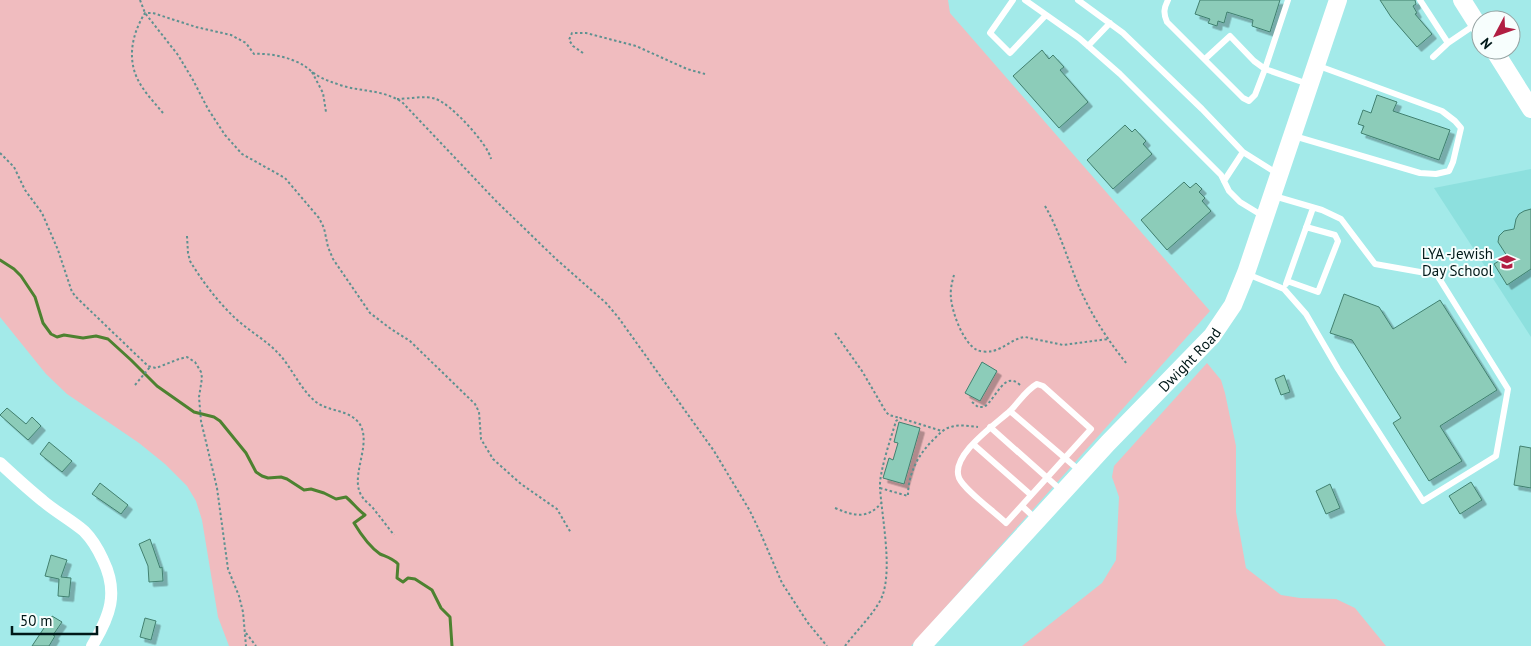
<svg xmlns="http://www.w3.org/2000/svg" width="1531" height="646" font-family="'PT Sans',sans-serif">
  <style>
    .built { fill: #8de0de }
    .green { fill: #f0bcbf }
    .lines { fill: none; stroke-linecap: round; stroke-linejoin: round }
    .stream { stroke: #4d8230; stroke-width: 3 }
    .building { fill: #8cccb9; stroke: #41806f; filter: url(#shadow) }
    .path { stroke: #5e9190; stroke-width: 2; stroke-dasharray: 2.5 2.5; stroke-linecap: butt }
    .lane { stroke: #fff; stroke-width: 6 }
    .street { stroke: #fff; stroke-width: 12 }
    .secondary { stroke: #fff; stroke-width: 18 }
    .labels { text-anchor: middle; dominant-baseline: central; stroke-width: 4; stroke-linejoin: round; paint-order: stroke }
    .poi-label { font-size: 15px; fill: #001818; stroke: #f7fefd; text-anchor: end }
    .street-label { font-size: 15px; fill: #001818; stroke: #f7fefd }
  </style>
  <defs>
    <filter id="shadow"><feDropShadow dx="4.5" dy="4.5" stdDeviation="0" flood-color="#0004"/></filter>
  </defs>
  <rect width="100%" height="100%" fill="#a3eae9"/>
  <path class="built" d="M1531,169V337L1434,188Z"/>
  <path class="green" d="M0,0H948L950,13L1210,311L911,646H229L218,617L202,520L196,501L187,486L165,464L139,443L67,394L46,374L0,317Z
    M1207,363L1221,380L1225,393L1236,446V512L1246,568L1281,595L1300,598L1336,599L1355,608L1386,646H1022L1102,583L1116,560L1119,497L1112,477L1114,466Z"/>
  <g class="lines">
    <path class="stream" d="M0,260L14,269L21,276L35,297L43,323L51,334L57,337L64,335L83,338L96,336L108,339L131,360L157,386L194,412L214,417L220,421L246,453L256,472L262,476L268,478L281,477L287,479L304,490L311,489L324,493L336,499L346,497C353,503 358,510 365,515L354,523C360,533 370,547 380,554C387,557 392,558 398,564L397,578L403,582L408,578L415,579L432,590L441,608L450,617L452,646"/>
  </g>
  <path class="building" d="M1200,0H1280L1270,32L1252,26L1253,20L1227,12L1224,23L1218,21L1217,26L1208,23L1210,19L1195,14Z
    M1380,0H1415L1416,4L1413,6L1417,13L1415,14L1432,34L1417,47L1391,17Z
    M1042,50L1049,59L1053,55L1064,67L1060,70L1088,102L1059,128L1013,76Z
    M1377,95L1397,102L1393,111L1450,130L1439,160L1361,133L1364,126L1358,124L1363,110L1371,113Z
    M1125,125L1132,132L1135,129L1146,141L1143,144L1152,154L1113,189L1087,160Z
    M1184,182L1190,188L1196,183L1202,189L1199,192L1205,198L1202,201L1211,211L1167,250L1141,220Z
    M1531,209V269L1507,285L1494,264L1507,256L1498,242L1499,236L1504,231L1514,229L1516,219L1519,214L1524,211Z
    M1344,294L1379,307L1393,329L1440,300L1497,390L1440,426L1462,461L1429,481L1393,423L1401,418L1352,340L1330,333Z
    M982,362L997,371L980,401L965,393Z
    M1284,375L1290,392L1281,395L1275,379Z
    M7,408L26,424L32,417L41,426L28,440L0,415Z
    M899,422L920,428L904,484L883,478L889,458L893,460L898,443L894,442Z
    M49,442L72,461L62,472L40,454Z
    M1520,446L1531,448V488L1514,485Z
    M1471,482L1482,500L1460,514L1449,496Z
    M100,483L128,505L121,514L92,494Z
    M1330,484L1340,508L1326,514L1316,491Z
    M150,539L160,568L162,567L163,581L149,582L148,566L139,544Z
    M51,555L67,560L61,577L71,578L69,597L58,596L59,579L45,576Z
    M52,616L62,622L53,635L55,636L49,646H32Z
    M145,618L156,621L151,640L140,637Z"/>
  <g class="lines">
    <path class="path" d="M140,0L145,13L178,55L193,80L208,109L225,135L242,154L285,178L319,218L324,228L328,247L333,259L370,313L391,329L410,341L475,404L479,412L481,439L493,459L521,484L557,509L571,533
      M583,53L573,46L569,40L572,33H586L636,46L687,69L705,74
      M312,72L323,93L326,112
      M397,99C408,99 426,95 436,99C451,104 488,144 491,159
      M163,113C154,102 143,91 137,78C127,56 133,32 145,13H153L196,27L231,35L246,43L254,54C270,53 289,57 303,65C308,68 313,73 318,76C325,80 332,82 340,85C361,92 381,89 402,102L496,201L556,259L606,303L618,317L714,451L750,511L760,532L782,583L808,623L827,646
      M0,153L14,167L25,190L42,213L58,250L72,292L76,297L148,366L156,368L179,359L187,357L195,362L201,372L202,378L199,397L201,421L217,488L228,569L239,596L243,612L246,646
      M1045,206C1060,232 1068,261 1080,289C1092,316 1109,342 1127,364
      M187,236L188,253L190,261C202,281 218,302 235,318C249,331 266,340 279,354C292,368 300,389 316,402C329,412 348,409 359,423C372,441 353,471 359,490C361,498 368,503 373,508C380,517 387,526 394,535
      M954,275C952,282 950,290 951,298C952,312 963,343 977,350C981,352 988,352 992,351C1004,349 1013,338 1025,337L1063,345L1108,339
      M835,333L862,371L886,412L889,415L900,418
      M135,385L150,367
      M972,402L978,407H984C997,398 1004,370 1020,385
      M880,488L908,496C908,473 919,453 935,438C940,433 945,428 951,427C959,424 969,426 978,427
      M835,508C854,516 868,520 882,502
      M246,633L256,646
      M845,646C856,631 878,610 883,594C892,566 882,518 880,488C879,472 891,438 896,421L900,418L942,431"/>
    <path class="lane" d="M1013,0L990,33L1010,53L1046,15
      M1025,0L1079,38L1120,74L1221,175L1229,191L1240,202L1263,216
      M1078,0L1123,33L1202,109L1243,152L1278,174
      M1168,0C1164,8 1163,13 1167,22L1243,98L1249,101L1255,95L1265,69L1254,61L1230,36L1205,59
      M1288,0L1265,69L1308,84
      M1420,0L1448,43L1433,57
      M1448,43L1476,24
      M1088,46L1110,23
      M1294,136L1420,173L1436,174L1449,171L1453,162L1461,128L1455,121L1442,111L1316,65
      M1224,181L1243,152
      M1247,274L1284,289L1306,314L1338,369L1423,501L1496,456L1508,389L1437,275L1375,264L1341,219L1322,210L1274,196
      M1287,281L1318,292L1338,241L1335,235L1306,227
      M1286,284L1313,208
      M1037,384L1043,386L1091,429L1006,523C995,512 965,491 959,478C950,455 996,424 1010,411C1019,402 1026,390 1037,384Z
      M1010,411L1080,471
      M990,427L1062,491
      M973,444L1031,495
      M1022,506L1036,519"/>
    <path class="street" d="M0,463C14,476 28,489 43,501C56,512 71,520 84,531C92,539 98,549 103,560C119,593 110,616 92,646"/>
    <g class="secondary">
      <path d="M1462,0L1481,30"/>
      <path d="M1494,50L1531,109"/>
      <path id="s1" d="M922,646L1108,443L1212,336L1233,305L1246,273L1338,0"/>
    </g>
  </g>
  <defs>
    <g id="school-bare" transform="scale(1.35)"><path d="M0-5L7-2L0 1L-7-2ZM-4 1L0 2.5L4 1V4Q0 6-4 4Z" fill="#b11e42" stroke="#f7fefd" stroke-width="2.5" paint-order="stroke"/></g>
  </defs>
  <g fill-rule="evenodd">
    <use href="#school-bare" x="1507" y="262"/>
  </g>
  <g class="labels">
    <g class="poi-label">
      <text x="1493" y="253">LYA -Jewish<tspan x="1493" dy="17">Day School</tspan></text>
    </g>
    <g class="street-label">
      <text stroke="none"><textPath href="#s1" startOffset="392">Dwight Road</textPath></text>
    </g>
  </g>
  <g transform="translate(1496 35) rotate(229)"><circle r="24" fill="#f7fefd" stroke="#94a2a1"/>
  <path d="M0-4L9 19L0 12L-9 19Z" fill="#b11e42"/>
  <text y="-8" font-size="14" font-weight="bold" text-anchor="middle" fill="#001818">N</text>
  </g>
  <path d="M12 626v8h85v-8" fill="none" stroke="#001818" stroke-width="2.5"/>
  <text x="20" y="626" font-size="15" fill="#001818" stroke="#f7fefd" stroke-width="4" paint-order="stroke">50 m</text>
</svg>
